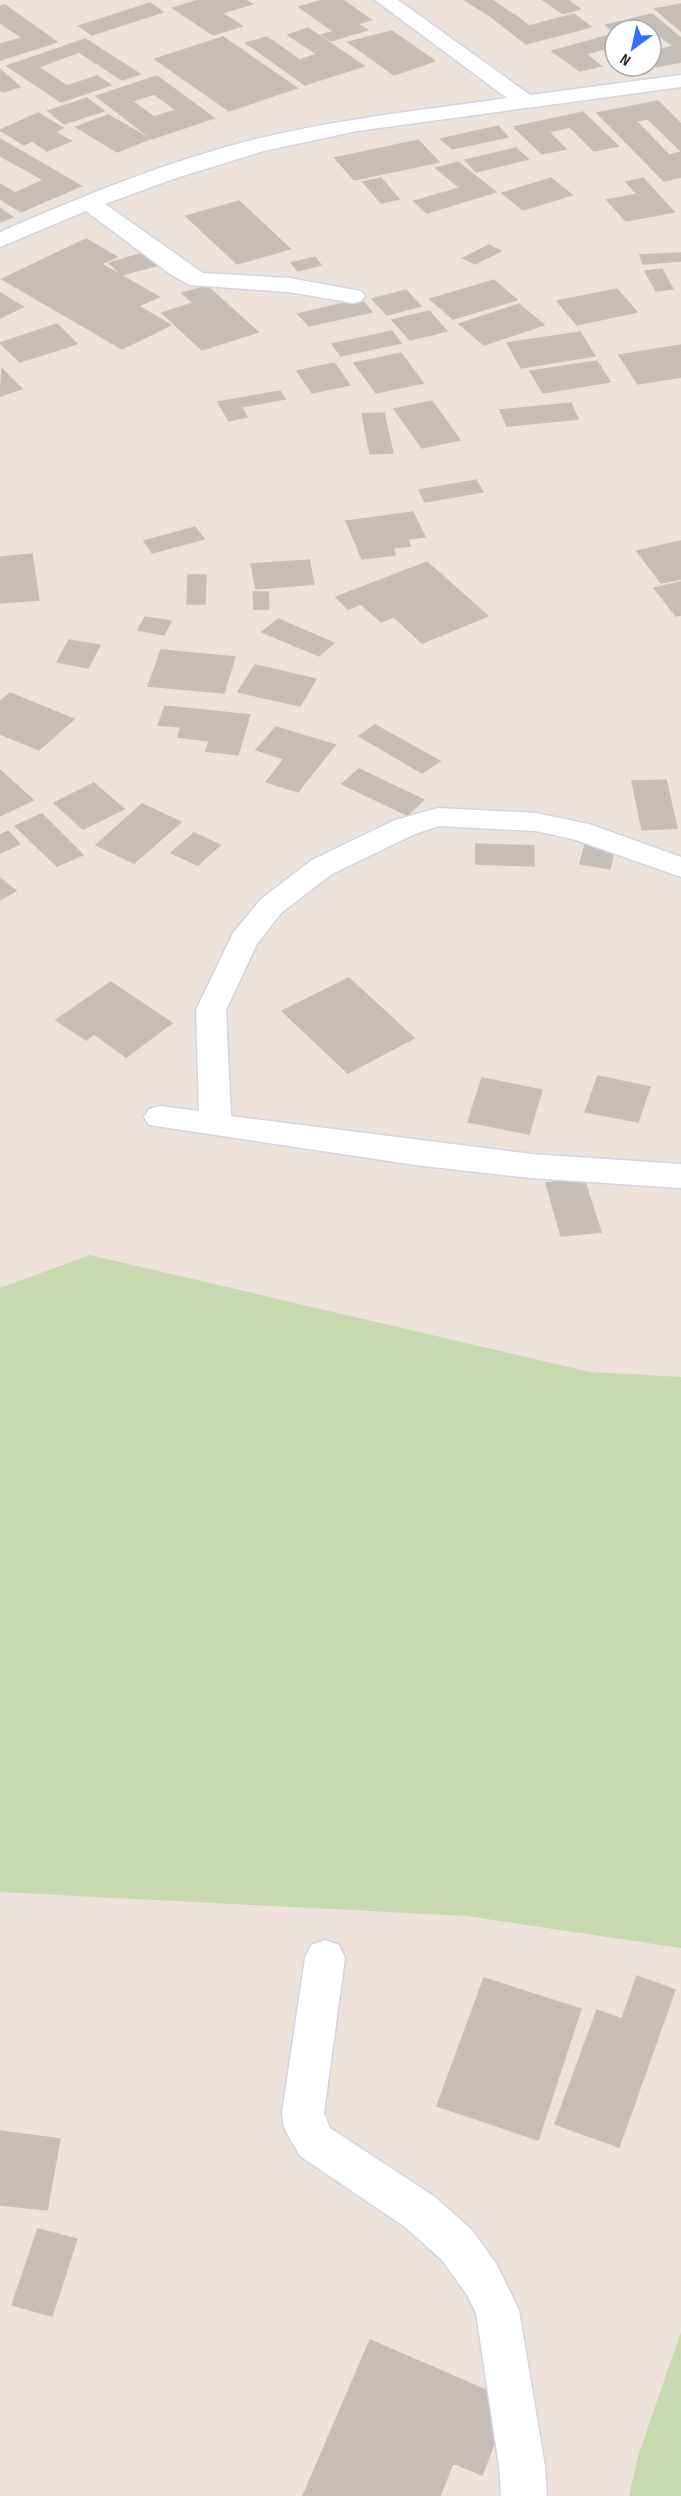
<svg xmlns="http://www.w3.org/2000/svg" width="681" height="2496" font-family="'Sofia Sans Condensed',sans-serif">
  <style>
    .cemetery { fill: #c8d8b0 }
    .building { fill: #c5bdb7; stroke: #c8bfb4; stroke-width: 1.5; fill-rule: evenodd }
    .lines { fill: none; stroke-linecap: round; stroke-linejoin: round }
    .minor-casing { stroke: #cfd5e4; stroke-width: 3 }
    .minor { fill: #fff; fill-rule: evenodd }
  </style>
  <rect width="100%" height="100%" fill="#ede3da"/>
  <path class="cemetery" d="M90,1255L590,1372L681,1377V1948L467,1916L0,1892V1288Z
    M681,2332V2496H629L638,2456Z"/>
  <path class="building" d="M199,0H246L252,4L222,13L242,26L213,35L173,8Z
    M323,0H343L371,20L333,31L299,7Z
    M492,0L511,13L493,18L466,1Z
    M543,0H567L580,9L563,14Z
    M150,3L163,12L92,35L79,26Z
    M681,4V31L655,9Z
    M5,5L57,42L0,60V44L23,38L0,23V6Z
    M514,14L529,26L574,14L591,27L526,44L494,19Z
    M652,14L681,38V62L656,67L651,63V44L659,50L673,46L657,34L651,36V30H615V33L606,25Z
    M358,24L367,30L331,41L321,35Z
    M308,28L364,66L305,85L246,43L267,37L300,60L317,54L288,35Z
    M392,31L435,61L394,75L348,42Z
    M606,36L615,42V59L603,49L586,54L601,66L580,71L552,51Z
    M223,37L297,88L229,111L155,59Z
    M85,39L140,74L122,80L79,52L38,67L67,86L97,76L111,85L61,102L7,66Z
    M1,70L20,87L3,92L0,90Z
    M157,76L214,118L152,139L96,96ZM154,94L176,110L154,117L132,101Z
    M87,98L104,111L64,124L48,111Z
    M658,101L681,124V151L648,119L636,121L669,155L681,152V177L664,181L597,113Z
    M583,112L618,146L594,151L570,127L549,132L566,149L542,154L514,127Z
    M38,113L63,128L55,132L71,141L47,151L32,141L24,145L0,130Z
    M108,115L150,139L117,152L76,127Z
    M498,126L508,137L452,149L441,139Z
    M0,139L81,186L21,212L0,199V184L15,193L44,180L0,156Z
    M418,140L439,162L354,180L335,158Z
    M516,148L528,159L476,172L465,160Z
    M458,162L496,192L427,213L414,201L460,188L436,168Z
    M381,178L399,199L381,203L363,182Z
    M551,178L572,195L523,210L502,193Z
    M643,178L674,212L626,221L607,200L637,194L626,182Z
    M239,201L290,249L237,264L186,216Z
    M0,209L13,217L0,222Z
    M86,239L117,257L101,264L159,297L138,306L171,325L122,349L2,279Z
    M489,245L501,251L475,264L463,258Z
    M150,251L162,264L122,275L109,263Z
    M681,253V261L643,264L640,255Z
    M315,257L321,265L298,271L291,263Z
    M662,269L673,289L656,291L645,271Z
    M494,280L517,300L453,319L430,299Z
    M207,286L258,332L202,350L162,313L193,303L182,293Z
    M617,289L637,312L577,325L557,301Z
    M406,290L421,306L387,315L372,299Z
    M0,293L23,307L0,318Z
    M361,299L372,312L309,326L298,314Z
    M519,304L544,325L484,345L459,324Z
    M429,311L447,331L410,340L392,320Z
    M57,324L77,344L20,362L0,343Z
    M392,331L401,343L341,356L332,344Z
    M580,332L595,356L521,368L507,343Z
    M681,345V377L638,384L619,355Z
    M401,353L423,383L376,393L354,363Z
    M597,361L610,382L543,393L530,371Z
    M334,363L350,385L312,393L297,371Z
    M2,369L22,389L0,396Z
    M280,391L285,399L241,407L247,417L229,421L218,402Z
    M432,401L460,440L422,448L394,409Z
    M571,403L578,419L507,426L500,410Z
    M384,413L393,453L370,454L362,414Z
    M476,480L483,492L425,502L419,490Z
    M413,512L425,537L408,539L410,546L393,548L395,555L362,559L346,521Z
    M195,527L204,539L152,553L144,541Z
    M681,541V579L661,583L637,551Z
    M32,554L39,600L0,603V557Z
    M309,560L314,584L256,589L251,564Z
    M427,562L488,616L422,643L394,617L381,622L361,604L348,609L336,597Z
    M188,575H206L205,604H187Z
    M681,582V615L676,616L654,588Z
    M253,592H268L269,609H254Z
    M145,617L171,621L164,635L138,630Z
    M278,619L334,643L319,656L262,632Z
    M69,640L100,645L88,668L57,662Z
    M161,650L235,657L224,693L148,686Z
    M255,665L316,679L300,706L238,692Z
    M10,693L74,719L39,750L0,734V701Z
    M165,706L250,715L238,755L206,751L209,741L178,737L181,727L158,725Z
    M375,725L440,761L422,773L359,736Z
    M276,727L335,745L298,792L266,782L284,759L256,750Z
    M359,769L424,800L407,815L342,784Z
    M0,770L33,800L0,816Z
    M666,780L677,828L642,830L632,781Z
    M94,783L124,809L83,829L54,803Z
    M142,804L181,822L134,863L96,845Z
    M42,814L83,855L57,866L15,826Z
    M8,831L20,844L0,853V835Z
    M194,833L220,845L198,865L171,853Z
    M587,837L616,841L610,869L580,864Z
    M476,844L534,846V866L476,864Z
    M0,878L16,891L0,900Z
    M349,978L414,1038L348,1073L282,1011Z
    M111,982L172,1023L126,1057L94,1034L86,1040L56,1020Z
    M598,1076L650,1087L638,1122L585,1112Z
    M482,1078L542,1090L529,1134L468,1122Z
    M584,1179L601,1232L561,1236L546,1183Z
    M637,1976L675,1990L619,2147L555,2124L597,2010L622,2019Z
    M484,1978L581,2009L538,2140L437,2106Z
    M0,2131L60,2139L47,2210L0,2205Z
    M38,2229L77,2239L52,2316L12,2305Z
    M370,2340L511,2401L482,2475L453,2463L440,2496H303Z"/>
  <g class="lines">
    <g class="minor-casing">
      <path id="minor" d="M375,0H398L530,95L681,75V87L357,131L264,151L176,178L105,204L203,273L289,278L361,291L365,296L361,301L353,303L289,292L190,285L173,276L86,211L0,247V232C83,196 168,161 256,139C338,119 423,110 507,98Z
        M438,808L535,813L589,824L681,857V877L573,839L535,831L439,826L415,834L332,874L281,913L257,944L226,1010L231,1116L531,1154L681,1164V1188L531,1178L415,1165L149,1125L144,1117L149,1109L160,1106L199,1111L196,1010L233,933L261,899L312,860L395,820Z
        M325,1940L339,1945L345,1958L324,2113L330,2128L435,2197L472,2230L497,2265L519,2310L545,2466L547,2496H501L499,2466L476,2313L467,2295L442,2260L405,2227L300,2156L284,2128L282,2113L305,1958L311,1945Z"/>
    </g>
    <use href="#minor" class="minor"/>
  </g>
  <g transform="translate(633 48) rotate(213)"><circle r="28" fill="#ffffff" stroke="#aaaaaa" stroke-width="1.5"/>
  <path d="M0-4.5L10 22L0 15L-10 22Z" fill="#356fff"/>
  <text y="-9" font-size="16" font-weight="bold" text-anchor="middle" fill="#2a2a2a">N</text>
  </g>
</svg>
